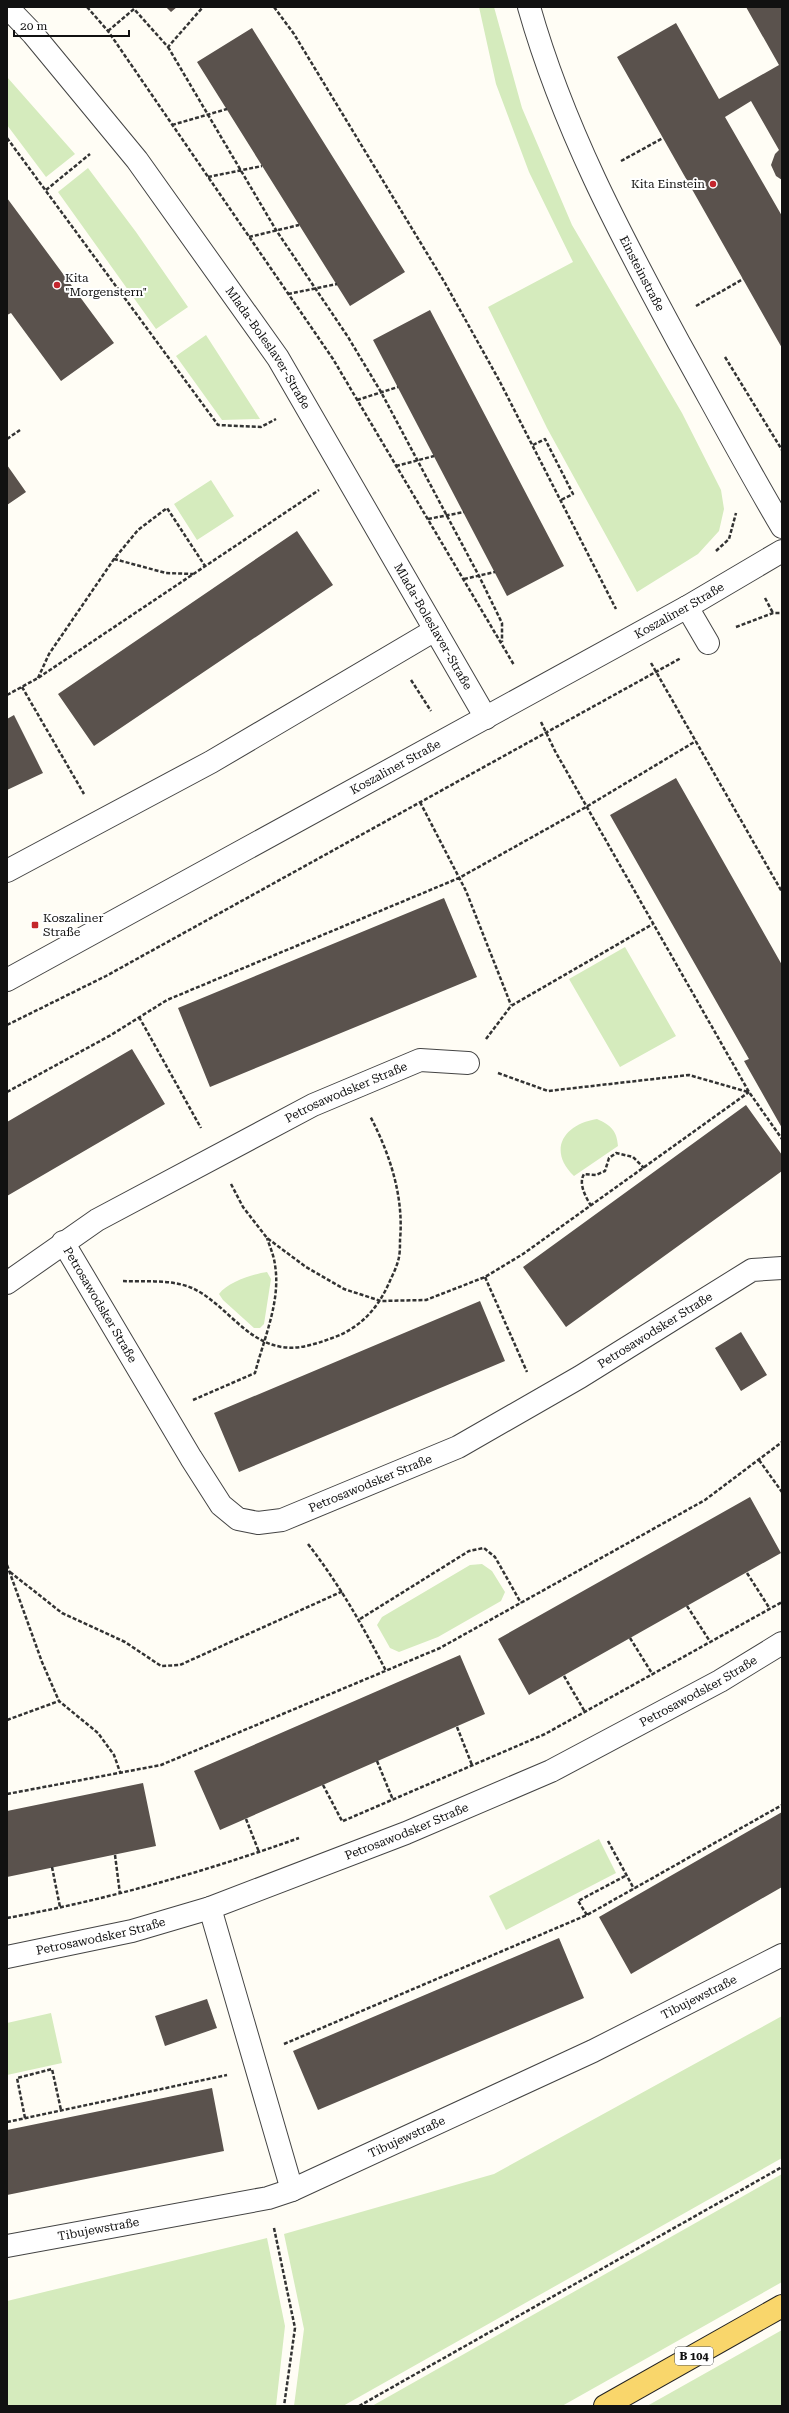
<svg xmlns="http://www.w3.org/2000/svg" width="789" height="2413" font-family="'Roboto Serif',serif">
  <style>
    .green { fill: #d5ebbd }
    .building { fill: #5a524d }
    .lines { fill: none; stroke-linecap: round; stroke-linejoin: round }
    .lane-casing { stroke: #444; stroke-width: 24 }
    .street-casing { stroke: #444; stroke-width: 24 }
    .primary-casing { stroke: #222; stroke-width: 24 }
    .path { stroke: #333; stroke-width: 2.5; stroke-dasharray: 4 2; stroke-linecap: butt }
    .lane { stroke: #fff; stroke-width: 22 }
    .street { stroke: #fff; stroke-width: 22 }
    .primary { stroke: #f9d66b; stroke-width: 22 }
    .poi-dot { fill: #c4262e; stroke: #fff; stroke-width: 1.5 }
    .labels { text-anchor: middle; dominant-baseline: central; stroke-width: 4; stroke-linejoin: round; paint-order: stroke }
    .shield { fill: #fff; stroke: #585858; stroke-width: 1 }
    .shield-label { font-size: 11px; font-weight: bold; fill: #111 }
    .poi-label { font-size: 12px; fill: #111; stroke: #fff; text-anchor: start }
    .street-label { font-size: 12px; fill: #111; stroke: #fff }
  </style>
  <rect width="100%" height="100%" fill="#fffdf5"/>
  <path class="green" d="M479,7H494L522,108L572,225L682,413L721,490L724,509L719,531L698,554L637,592L547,428L488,307L573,262L529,172L496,84Z
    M7,77L75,154L46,177L7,125Z
    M88,168L136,232L188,307L156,329L58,192Z
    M206,335L260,419L222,420L176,356Z
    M211,480L234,516L197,540L174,504Z
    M625,947L676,1036L620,1067L569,979Z
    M597,1119C611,1125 617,1131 618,1146L574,1176C547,1150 564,1124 597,1119Z
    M267,1272L271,1279L264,1324L260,1328H254L223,1300L219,1294C228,1282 253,1274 267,1272Z
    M482,1564L492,1571L505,1592L501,1601L438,1637L399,1652L390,1648L377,1625L382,1617L470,1565Z
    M599,1839L616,1873L506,1930L489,1896Z
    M51,2013L62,2063L7,2075V2023Z
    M782,2016V2158L343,2406H294L304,2329L284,2234L494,2174Z
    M782,2174V2282L562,2406H372Z
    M267,2238L285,2326L276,2406H7V2301Z
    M782,2330V2406H647Z"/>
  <path class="building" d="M166,7H177L171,12Z
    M746,7H782V180L776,176L771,165L775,154L779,150L751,101L725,117L782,216V348L617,57L676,23L719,99L779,65Z
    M252,28L405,272L350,306L197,62Z
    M7,198L114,343L61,381L11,313L7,315Z
    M430,310L564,566L507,596L373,340Z
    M7,465L26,492L7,505Z
    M297,531L333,585L94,746L58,694Z
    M14,715L43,773L7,790V719Z
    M676,778L782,965V1128L744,1061L749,1059L610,815Z
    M444,898L477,977L210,1087L178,1008Z
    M132,1049L165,1104L7,1196V1122Z
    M746,1105L782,1155V1171L566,1327L523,1267Z
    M480,1301L505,1361L239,1472L214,1413Z
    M741,1332L767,1375L741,1391L715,1348Z
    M750,1497L781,1553L529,1695L498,1639Z
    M460,1655L485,1714L220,1830L194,1771Z
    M143,1783L156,1846L7,1877V1811Z
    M782,1812V1887L631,1974L599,1917Z
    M559,1938L584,1998L318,2110L293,2051Z
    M207,1999L217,2028L165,2046L155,2016Z
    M212,2088L224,2151L7,2195V2130Z"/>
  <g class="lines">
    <g class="lane-casing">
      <path id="lane" d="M687,607L708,643
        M7,871L211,762L435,630"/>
    </g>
    <g class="street-casing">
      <g id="street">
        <path id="s1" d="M7,7L33,34L137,160L278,358L486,718"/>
        <path id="s2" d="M529,7C563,127 620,234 679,343C713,404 746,466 782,527"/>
        <path id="s3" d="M7,980L687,607L782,551"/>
        <path id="s4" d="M63,1242L191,1458L221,1505L238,1519L258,1523L282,1520L458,1447L580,1377L752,1270L782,1268"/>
        <path id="s5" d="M7,1283L97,1220L313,1105L420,1060L468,1063"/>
        <path d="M210,1908L292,2190"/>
        <path id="s6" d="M7,1957L132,1931L210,1908L406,1833L551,1771L720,1681L782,1643"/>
        <path id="s7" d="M7,2246L268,2198L292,2190L593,2051L782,1955"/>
      </g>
    </g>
    <g class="primary-casing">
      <path id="primary" d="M605,2406L782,2306"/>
    </g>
    <path class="path" d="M87,7L108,31L333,359L514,665
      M274,7L294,34L445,283L500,382L616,609
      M108,31L134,9L168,47L203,7
      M168,47L276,230L348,337L381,392L479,576L502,623V642
      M172,125L227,109
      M7,138L218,425L261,427L276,419
      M621,161L663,138
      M208,177L262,166
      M46,190L90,154
      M249,237L299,225
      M288,294L337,284
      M696,306L743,279
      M725,357L782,450
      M357,400L398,387
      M7,439L20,430
      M533,445L545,439L573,494L561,500
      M396,466L434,456
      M428,519L464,512
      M716,551L729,539L736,513
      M114,559L166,573L193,574
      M464,579L495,572
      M765,598L773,613
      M736,627L773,613H782
      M651,663L782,892
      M38,678L49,654L114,559L138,530L167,508L205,566
      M411,680L431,711
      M22,687L84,794
      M7,695L38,678L319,490
      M541,722L555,751L749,1092L782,1139
      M420,802L466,891L511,1005
      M139,1017L201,1128
      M7,1025L106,976L681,658
      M486,1039L511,1006L653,924
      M498,1073L548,1091L689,1075L748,1092
      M7,1092L111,1035L167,1000L459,878L586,807L696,741
      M231,1184L243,1207L267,1238L306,1267L344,1289L381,1301L426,1300L485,1277L523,1254L749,1092
      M591,1206C586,1197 578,1184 584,1174L596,1175L605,1171L609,1158L616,1153L633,1157L644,1168
      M485,1277L527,1372
      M123,1281C145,1282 171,1279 192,1288C225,1303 244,1341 282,1347C300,1350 318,1343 335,1337C361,1327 378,1308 389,1283C392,1276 396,1269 398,1261C400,1255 400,1247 400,1240C404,1197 390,1154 370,1116
      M193,1400L255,1373C264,1338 281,1301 275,1265C274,1256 270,1247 267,1238
      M759,1460L782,1492
      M308,1544C339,1584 363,1626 386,1671
      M7,1565L42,1662L59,1701L98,1733L114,1755L120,1772
      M10,1572L62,1613L125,1642L161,1666L180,1665L343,1591
      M747,1573L770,1609
      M687,1606L711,1643
      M360,1619L469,1551L484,1548L495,1557L521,1603
      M630,1638L653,1675
      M564,1676L585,1712
      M7,1720L59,1701
      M457,1727L472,1765
      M377,1761L393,1800
      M323,1785L342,1821
      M7,1794L161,1765L440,1648L705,1500L782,1442
      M246,1819L259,1852
      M343,1821L545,1734L782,1602
      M608,1841L634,1889
      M115,1855L120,1894
      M52,1867L60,1907
      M587,1915L578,1901L627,1875
      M7,1918C106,1900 204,1872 299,1838
      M284,2044L587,1915L782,1805
      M25,2118L17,2078L52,2069L61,2110
      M7,2122L227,2075
      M274,2228L295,2328L284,2406
      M359,2406L782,2167"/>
    <use href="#lane" class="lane"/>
    <use href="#street" class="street"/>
    <use href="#primary" class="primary"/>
  </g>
  <g class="poi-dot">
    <circle cx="713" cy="184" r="4"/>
    <circle cx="57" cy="285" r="4"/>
    <rect x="31" y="921" width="8" height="8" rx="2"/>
  </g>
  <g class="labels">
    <rect class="shield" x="675" y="2347" width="38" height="18" rx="3"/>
    <g class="shield-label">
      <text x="694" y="2356">B 104</text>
    </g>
    <g class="poi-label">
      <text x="705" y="184" text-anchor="end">Kita Einstein</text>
      <text x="65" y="278">Kita<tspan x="65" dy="14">"Morgenstern"</tspan></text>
      <text x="43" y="918">Koszaliner<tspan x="43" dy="14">Straße</tspan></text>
    </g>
    <g class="street-label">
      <text stroke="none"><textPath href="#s2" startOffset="290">Einsteinstraße</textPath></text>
      <text stroke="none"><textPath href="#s1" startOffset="430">Mlada-Boleslaver-Straße</textPath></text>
      <text stroke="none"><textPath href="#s3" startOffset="767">Koszaliner Straße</textPath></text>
      <text stroke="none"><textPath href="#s1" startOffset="754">Mlada-Boleslaver-Straße</textPath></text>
      <text stroke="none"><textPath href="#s3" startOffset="443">Koszaliner Straße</textPath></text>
      <text stroke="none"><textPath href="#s5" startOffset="390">Petrosawodsker Straße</textPath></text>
      <text stroke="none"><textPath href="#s4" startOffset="73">Petrosawodsker Straße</textPath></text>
      <text stroke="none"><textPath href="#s4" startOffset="793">Petrosawodsker Straße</textPath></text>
      <text stroke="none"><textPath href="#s4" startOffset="469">Petrosawodsker Straße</textPath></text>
      <text stroke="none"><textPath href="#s6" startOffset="744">Petrosawodsker Straße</textPath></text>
      <text stroke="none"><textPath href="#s6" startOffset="420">Petrosawodsker Straße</textPath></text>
      <text stroke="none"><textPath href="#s6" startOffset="96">Petrosawodsker Straße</textPath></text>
      <text stroke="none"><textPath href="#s7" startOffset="741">Tibujewstraße</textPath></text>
      <text stroke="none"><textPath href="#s7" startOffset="417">Tibujewstraße</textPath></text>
      <text stroke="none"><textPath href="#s7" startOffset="93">Tibujewstraße</textPath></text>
    </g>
  </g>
  <rect width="789" height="2413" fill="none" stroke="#111111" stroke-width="16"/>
  <path d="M14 30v6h115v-6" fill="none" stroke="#111111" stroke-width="2"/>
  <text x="20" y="30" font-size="12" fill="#111111" stroke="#ffffff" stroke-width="3" paint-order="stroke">20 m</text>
</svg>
